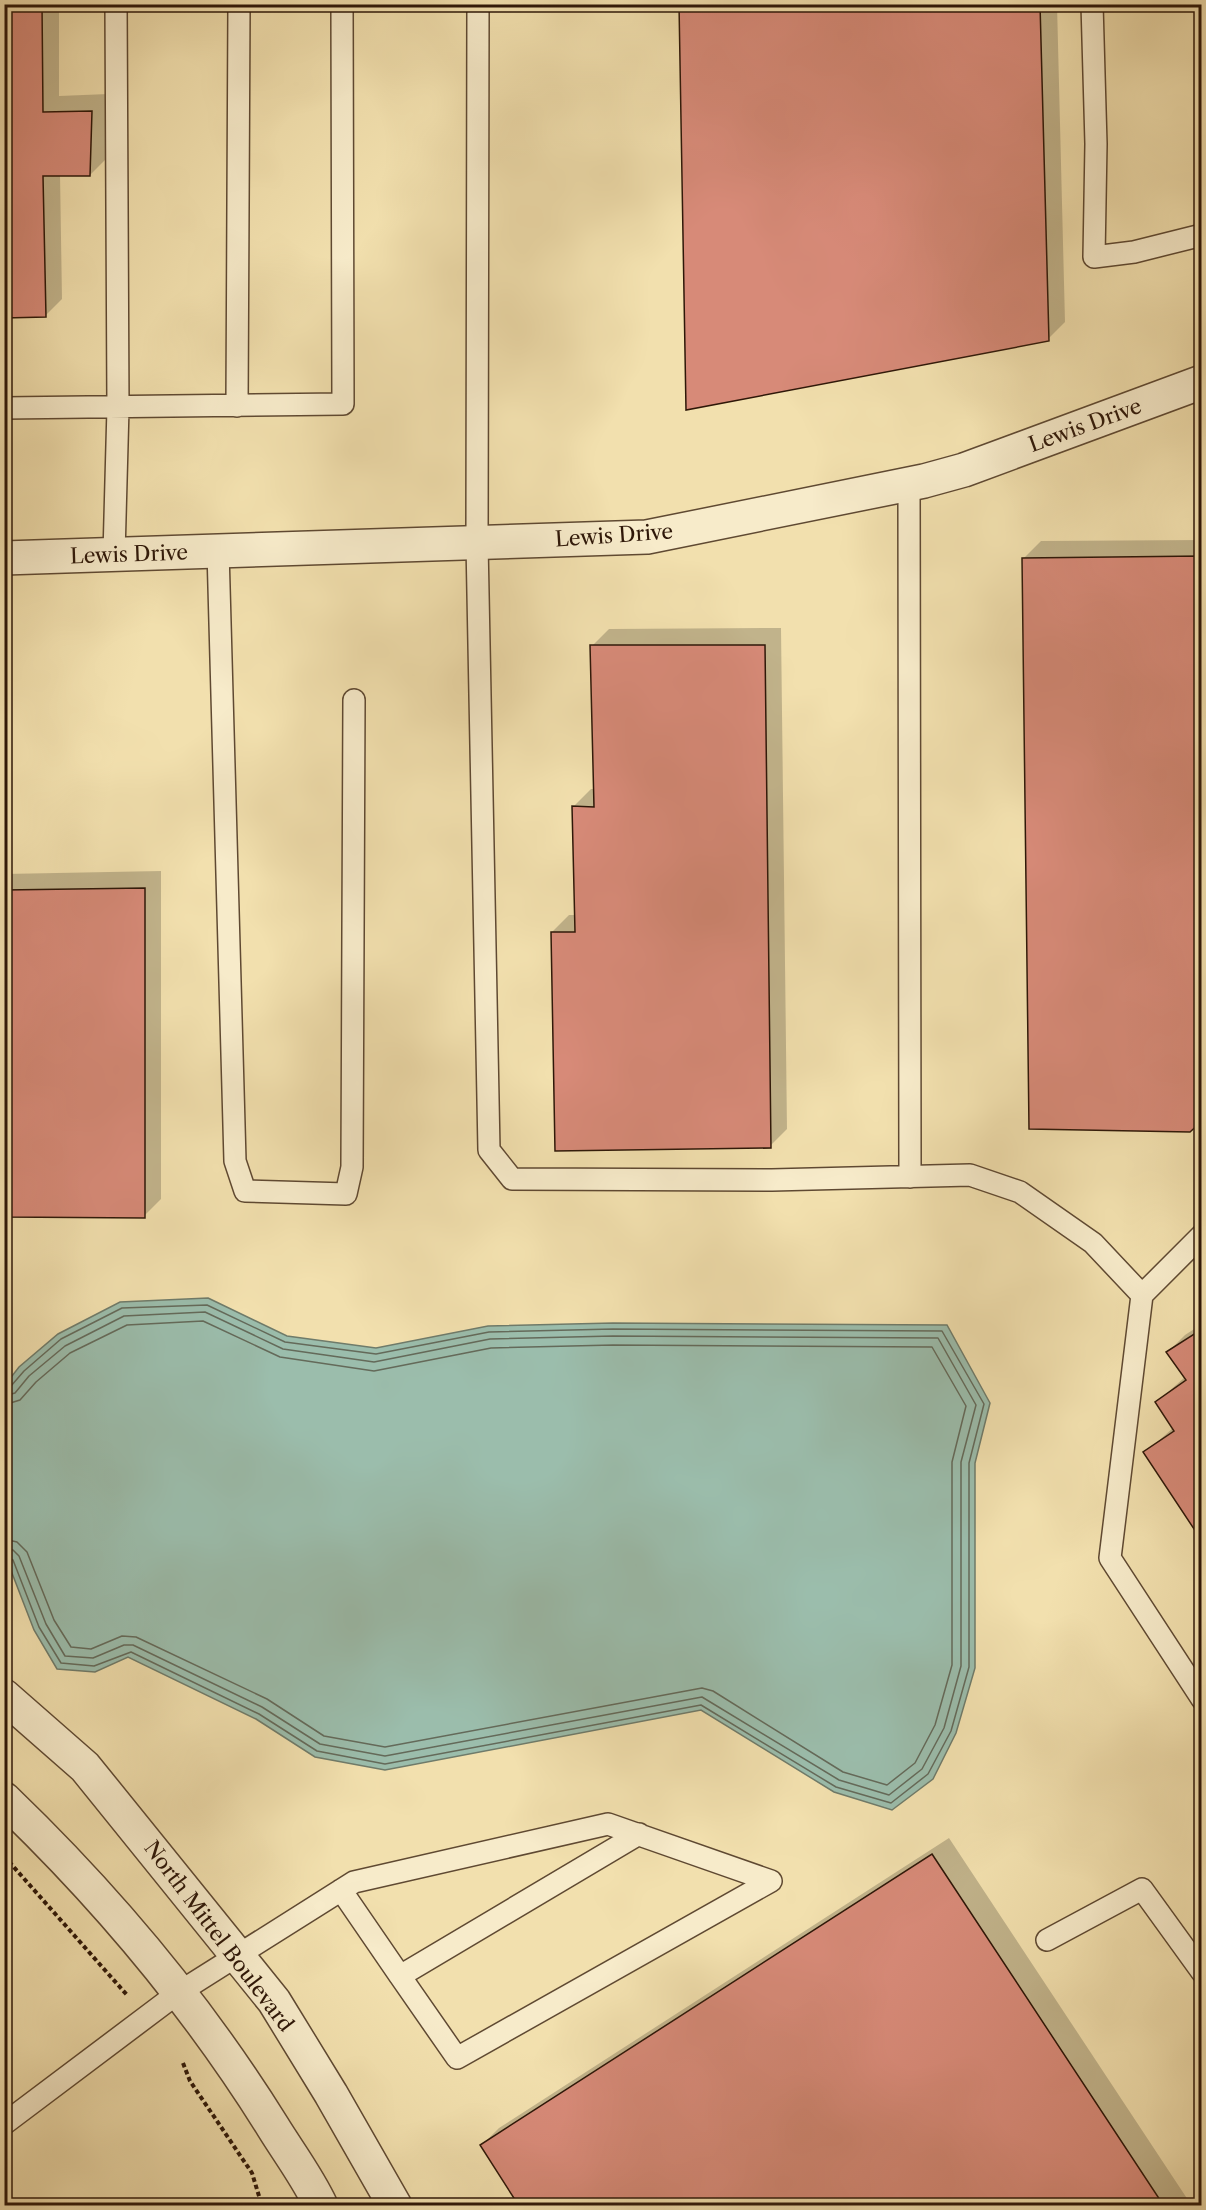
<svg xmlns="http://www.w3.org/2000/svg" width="1206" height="2210" font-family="'Libre Caslon Text',serif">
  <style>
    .water { fill: #9bbdac; stroke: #6f7b6a; stroke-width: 1.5 }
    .shadow { fill: #0003 }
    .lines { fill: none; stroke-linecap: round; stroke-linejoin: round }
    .shore { stroke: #646a5a; stroke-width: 1.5 }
    .building { fill: #d78a78; stroke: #2e1708; stroke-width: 1.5 }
    .lane-casing { stroke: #5f4932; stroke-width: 24 }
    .street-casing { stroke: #5f4932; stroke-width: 36 }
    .path { stroke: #2e1708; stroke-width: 4; stroke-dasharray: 4.5 3; stroke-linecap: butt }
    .lane { stroke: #f7ebca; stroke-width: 21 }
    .street { stroke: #f7ebca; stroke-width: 33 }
    .labels { text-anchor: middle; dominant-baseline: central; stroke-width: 5; stroke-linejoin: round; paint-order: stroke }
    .street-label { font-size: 21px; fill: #2e1708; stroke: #f7ebca }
  </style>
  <rect width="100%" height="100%" fill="#f2e0ae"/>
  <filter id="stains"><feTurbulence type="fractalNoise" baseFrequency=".00333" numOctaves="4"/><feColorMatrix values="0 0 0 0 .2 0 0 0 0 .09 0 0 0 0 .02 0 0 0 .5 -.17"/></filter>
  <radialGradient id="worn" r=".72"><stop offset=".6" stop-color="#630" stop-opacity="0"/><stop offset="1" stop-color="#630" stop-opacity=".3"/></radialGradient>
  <path class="water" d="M208,1298L287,1336L376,1348L488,1326L613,1323L947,1325L990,1403L975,1463V1668L956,1733L933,1779L892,1810L834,1792L701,1710L385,1770L315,1757L256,1719L128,1657L95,1672L57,1669L34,1630L5,1555V1385L19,1367L58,1334L120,1302Z"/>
  <path class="shadow" d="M4,4H59V96L108,94L107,158L90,175L60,174L62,299L45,316Z
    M680,4H1057L1065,322L1048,339Z
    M1202,540V1119L1024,558L1041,541Z
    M781,628L787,1129L770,1146L552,932L569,915H576L574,806L591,789H595L592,646L609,629Z
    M161,871V1199L144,1216H4V874Z
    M1202,1324V1538L1145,1453L1173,1428L1157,1402L1185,1377L1168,1352L1185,1335Z
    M949,1838L1192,2206H520L482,2145L499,2128Z"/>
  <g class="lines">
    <path class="shore" d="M4,1388L11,1386L24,1371L61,1339L122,1308L207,1305L285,1342L376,1354L489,1332L613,1329L942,1331L984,1404L969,1463V1667L951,1731L928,1774L891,1803L836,1787L701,1705L385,1764L317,1751L259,1714L131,1652L94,1666L61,1663L39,1627L13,1560L4,1556
      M4,1396L15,1393L29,1376L65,1346L124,1316L205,1312L283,1349L374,1362L490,1339L613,1336L938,1338L976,1405L961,1462V1666L944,1728L922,1769L889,1795L839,1780L702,1697L385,1756L320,1744L262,1707L133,1645H124L93,1658L65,1656L46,1624L19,1556L13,1550L4,1548
      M4,1405L20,1400L36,1382L70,1353L127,1325L203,1321L280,1357L374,1371L491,1348L613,1345L932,1347L966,1406L952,1462V1665L935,1725L915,1763L887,1785L843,1772L713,1691L702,1688L385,1747L324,1736L267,1699L136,1637L122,1636L91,1649L71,1647L54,1620L27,1552L17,1542L4,1539"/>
  </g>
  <path class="building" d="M4,4H42L43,112L92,111L90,176H43L46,317L4,318Z
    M679,4H1040L1049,341L686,410Z
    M1202,556V1121L1190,1132L1029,1129L1022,558Z
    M590,645H765L771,1148L555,1151L551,932H575L572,806L594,807Z
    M145,888V1218L4,1217V890Z
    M1202,1329V1541L1143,1452L1174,1431L1155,1402L1186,1380L1166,1352Z
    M932,1854L1164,2206H519L480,2145Z"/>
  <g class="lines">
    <g class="lane-casing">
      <path id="lane" d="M478,4L477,543L489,1150L512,1179L772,1180L970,1175L1020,1192L1093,1243L1142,1295
        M1092,4L1096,144L1094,257L1134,252L1202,235
        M237,406L239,4
        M4,408L343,404L342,4
        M909,484L910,1177
        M218,551L235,1161L245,1191L346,1194L352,1167L354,700
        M114,554L118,408L116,4
        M1202,1235L1142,1295L1110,1558L1202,1699
        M341,1890L400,1976
        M1047,1940L1142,1889L1202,1972
        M4,2124L178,1993L354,1882L608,1824L771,1881L457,2058L400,1976L639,1834"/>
    </g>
    <g class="street-casing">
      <path id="street" d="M4,558L647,537L924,481L964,470L1202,382
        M4,1696L85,1767L274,2001L331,2094L395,2206
        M4,1799C106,1897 199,2008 273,2127C289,2153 308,2178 321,2206"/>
    </g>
    <path class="path" d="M4,1856L127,1995
      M183,2063L190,2081L252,2173L262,2206"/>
    <use href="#lane" class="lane"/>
    <use href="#street" class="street"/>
  </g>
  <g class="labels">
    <g class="street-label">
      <text transform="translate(1085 425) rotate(-20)">Lewis Drive</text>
      <text transform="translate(614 535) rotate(-4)">Lewis Drive</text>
      <text transform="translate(129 554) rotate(-2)">Lewis Drive</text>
      <text transform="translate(219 1936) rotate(53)">North Mittel Boulevard</text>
    </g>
  </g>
  <rect width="1206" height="2210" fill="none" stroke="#f2e0ae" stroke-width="24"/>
  <rect x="6" y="6" width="1194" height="2198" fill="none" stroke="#2e1708" stroke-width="3"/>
  <rect x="12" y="12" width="1182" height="2186" fill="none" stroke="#2e1708" stroke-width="1.5"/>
  <rect width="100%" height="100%" filter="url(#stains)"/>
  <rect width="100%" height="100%" fill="url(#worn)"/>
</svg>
